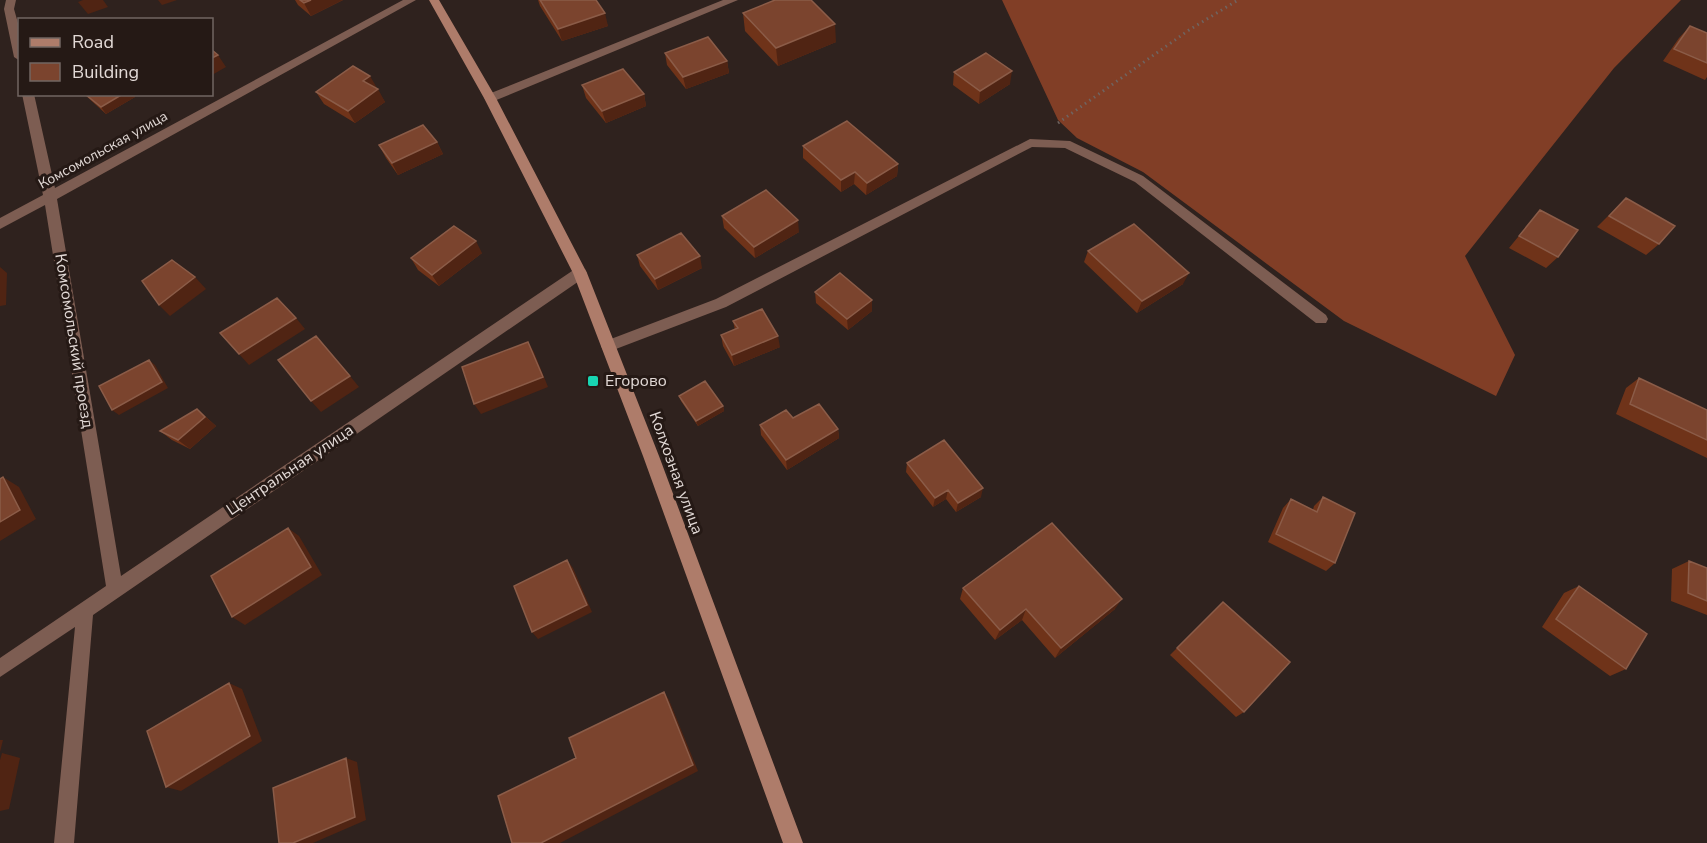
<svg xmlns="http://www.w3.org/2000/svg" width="1707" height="843" font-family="'Nunito Sans',sans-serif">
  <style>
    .forest { fill: #813e26 }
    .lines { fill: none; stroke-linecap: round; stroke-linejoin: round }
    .path { stroke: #706460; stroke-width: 3; stroke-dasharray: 1.5 4; stroke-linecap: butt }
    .minor { fill: #7d5d52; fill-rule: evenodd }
    .secondary { fill: #ae7c6a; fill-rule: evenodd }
    .wall { fill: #6f3319 }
    .shaded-wall { fill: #502413 }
    .building { fill: #7b442e; stroke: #8b5c48; stroke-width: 1.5 }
    .poi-dot { fill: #18d5b2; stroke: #251915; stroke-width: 2 }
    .labels { text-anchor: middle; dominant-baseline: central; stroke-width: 6; stroke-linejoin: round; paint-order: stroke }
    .far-street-label { font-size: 14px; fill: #e2d9d6; stroke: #251915 }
    .street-label { font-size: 16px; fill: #e2d9d6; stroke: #251915 }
    .poi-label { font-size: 16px; fill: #e2d9d6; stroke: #251915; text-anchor: start }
  </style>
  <rect width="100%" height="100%" fill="#2f221e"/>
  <path class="forest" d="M1002,0H1681L1614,68L1465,256L1515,355L1496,396L1344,321L1143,172L1077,138L1058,120Z"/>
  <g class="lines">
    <path class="path" d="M1058,123L1189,30L1238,0"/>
    <path class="minor" d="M6,0H16L14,9L20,30V61L14,57L4,9Z
      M403,0H416L57,199L121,576L575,269H585L587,273L585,277L93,615L74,843H54L75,627L0,677V658L106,586L45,205L0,229V218L43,195L22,94H34L55,188Z
      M723,0H738L494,101L490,102L484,98L486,95Z
      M1030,139L1070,141L1143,176L1326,315L1328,319L1326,323H1316L1135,182L1065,148L1032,147L726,307L608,352L603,350L601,346L603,342L716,299Z"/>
    <path class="secondary" d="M429,0H439L496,98L587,273L659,456L803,843H783L643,456L573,273L484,98Z"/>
  </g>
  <path class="wall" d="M295,0H343L311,16L298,5Z
    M538,0H596L608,26L562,41L540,6Z
    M743,13L836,42L778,66L745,31Z
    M1690,26L1707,33V77L1705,80L1663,61L1679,38Z
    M665,53L727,61L729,73L686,89L667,65Z
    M954,72L1010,84L979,104L953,85Z
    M582,85L644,94L646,106L606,123L586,98Z
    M376,88L385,102L355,123L324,104L316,92Z
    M84,94H133L135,97L106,114Z
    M437,142L443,154L398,175L386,158L379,145Z
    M803,146L898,164L897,176L866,195L854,184L841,192L803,158Z
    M1626,198L1659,244L1646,255L1597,227Z
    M1540,210L1558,257L1546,268L1509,248Z
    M722,216L799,232L755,258L724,228Z
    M1088,251L1183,284L1137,313L1084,262Z
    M482,253L439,286L418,270L411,258Z
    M637,255L702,268L658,290L640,266Z
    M815,292L872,311L848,330L816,303Z
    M733,321L780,347L734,366L723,346L721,335L735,330Z
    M1639,378L1707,410V458L1616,414L1626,388Z
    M679,396L723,406L724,411L698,426L681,401Z
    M197,409L216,426L190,449L172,440L160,431Z
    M793,418L838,429L839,438L787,470L761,435L760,425Z
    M907,463L981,497L956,512L946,499L933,507L906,472Z
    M1323,497L1335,563L1326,571L1268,542L1283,508L1291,499L1313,510L1314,506Z
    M1689,561L1707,568V615L1671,601L1672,569Z
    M1579,586L1626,669L1610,676L1542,627L1564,593Z
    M963,588L1115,609L1055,658L1022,620L995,640L960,599Z
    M1223,602L1244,712L1236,717L1170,655Z"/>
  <path class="shaded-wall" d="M83,0H103L108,7L88,14L78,2Z
    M158,0H177L162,5Z
    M311,0H343L311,16L304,3Z
    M605,13L608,26L562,41L558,29Z
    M835,24L836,42L778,66L776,48Z
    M218,55L226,67L212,75V58Z
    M727,61L729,73L686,89L683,77Z
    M1012,71L1010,84L979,104L980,91Z
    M370,76L377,88L363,81Z
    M378,89L385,102L355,123L348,111Z
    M123,94H133L135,97L106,114L101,107Z
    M644,94L646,106L606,123L602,111Z
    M437,142L443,154L398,175L392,163Z
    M898,164L897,176L866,195L867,183Z
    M855,172L854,184L841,192V180Z
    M798,220L799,232L755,258L754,247Z
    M476,241L482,253L439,286L432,275Z
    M700,256L702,268L658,290L655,279Z
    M0,267L7,273L6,305L0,306Z
    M1189,273L1183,284L1137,313L1142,301Z
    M195,277L206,289L170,316L159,305Z
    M872,300V311L848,330L847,319Z
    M296,318L305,329L249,365L239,354Z
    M778,336L780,347L734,366L732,355Z
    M528,342L534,352L548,387L481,414L474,404Z
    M149,360L155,365L168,388L119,415L112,410Z
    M350,376L359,387L321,412L311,401Z
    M723,406L724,411L698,426L696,421Z
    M197,409L216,426L190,449L178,440Z
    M838,429L839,438L787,470L786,460Z
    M3,477L19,487L36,519L0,541V522Z
    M983,488L981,497L956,512L958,503Z
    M948,490L946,499L933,507L935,498Z
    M288,528L299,536L322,575L245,625L232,617Z
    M567,560L573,568L592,612L538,639L532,632Z
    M1122,599L1115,609L1055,658L1061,648Z
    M1026,609L1022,620L995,640L1000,630Z
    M229,683L242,689L262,741L181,791L166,787Z
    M664,692L669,700L698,771L560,843H541Z
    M0,740H3L0,752Z
    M2,753L20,758L9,809L0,811V760Z
    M346,758L357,762L366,820L313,843H293Z"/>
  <path class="building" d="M300,0H311L304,3Z
    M540,0H596L605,13L558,29Z
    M775,0H811L835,24L776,48L743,13Z
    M1690,26L1707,33V63L1674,49Z
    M708,37L727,61L683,77L665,53Z
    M212,50L218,55L212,58Z
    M986,53L1012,71L980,91L954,72Z
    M353,66L370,76L363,81L378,89L348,111L316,92Z
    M623,69L644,94L602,111L582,85Z
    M85,94H123L101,107Z
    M847,121L898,164L867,183L855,172L841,180L803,146Z
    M423,125L437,142L392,163L379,145Z
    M766,190L798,220L754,247L722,216Z
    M1626,198L1675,226L1659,244L1609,216Z
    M1540,210L1578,230L1558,257L1519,236Z
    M1134,224L1189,273L1142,301L1088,251Z
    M454,226L476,241L432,275L411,258Z
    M681,233L700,256L655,279L637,255Z
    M172,260L195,277L159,305L142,281Z
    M840,273L872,300L847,319L815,292Z
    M277,298L296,318L239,354L220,333Z
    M762,309L778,336L732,355L721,335L738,328L733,321Z
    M316,336L350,376L311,401L278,360Z
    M528,342L543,377L474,404L462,367Z
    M149,360L162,382L112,410L99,386Z
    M1639,378L1707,410V440L1630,404Z
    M705,381L723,406L696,421L679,396Z
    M819,404L838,429L786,460L760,425L786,410L793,418Z
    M197,409L205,417L178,440L160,431Z
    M944,440L983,488L958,503L948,490L935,498L907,463Z
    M3,477L20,510L0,522V479Z
    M1323,497L1355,513L1335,563L1276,534L1291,499L1317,512Z
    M1052,523L1122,599L1061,648L1026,609L1000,630L963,588Z
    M288,528L311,567L232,617L211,576Z
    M567,560L587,605L532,632L514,586Z
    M1689,561L1707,568V601L1688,593Z
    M1579,586L1647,634L1626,669L1556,619Z
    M1223,602L1290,662L1244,712L1177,648Z
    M229,683L250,736L166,787L147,731Z
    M664,692L693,765L541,843H512L498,796L576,758L569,738Z
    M346,758L355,817L293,843H279L273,788Z"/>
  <rect class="poi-dot" x="587" y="375" width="12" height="12" rx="3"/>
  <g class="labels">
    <g class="far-street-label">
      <text transform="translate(103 150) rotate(-29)">Комсомольская улица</text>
    </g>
    <g class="street-label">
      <text transform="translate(74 341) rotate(81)">Комсомольский проезд</text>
      <text transform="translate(290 470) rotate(-34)">Центральная улица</text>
      <text transform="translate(676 473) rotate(70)">Колхозная улица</text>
    </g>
    <g class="poi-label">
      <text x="605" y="381">Егорово</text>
    </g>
  </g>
  <rect x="18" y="18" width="195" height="78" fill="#251915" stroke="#716662" stroke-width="1.5"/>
  <rect x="30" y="38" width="30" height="9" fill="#ae7c6a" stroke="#716662" stroke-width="1.5"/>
  <text x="72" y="48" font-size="18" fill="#e2d9d6">Road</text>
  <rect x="30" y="63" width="30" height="18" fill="#7b442e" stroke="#716662" stroke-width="1.5"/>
  <text x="72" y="78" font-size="18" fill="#e2d9d6">Building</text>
</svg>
